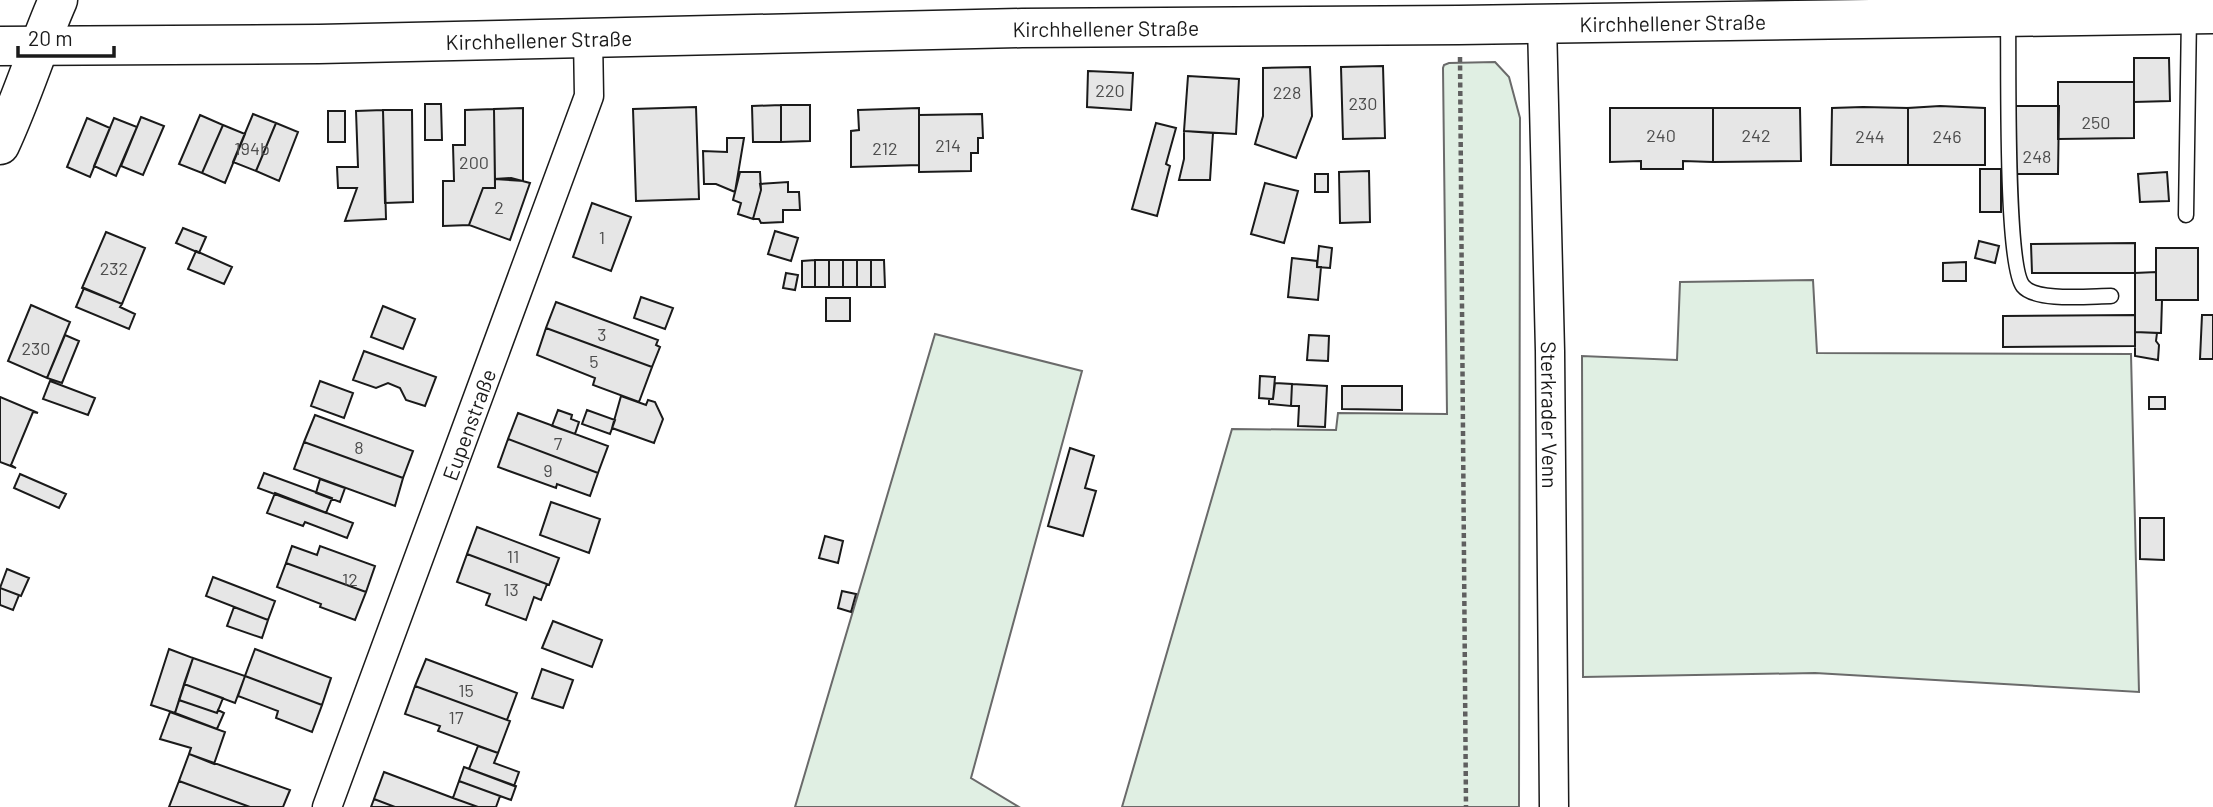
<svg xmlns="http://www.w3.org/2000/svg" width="2213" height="807" font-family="Barlow,sans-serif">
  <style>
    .green { fill: #e0efe3; stroke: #6a6a6a; stroke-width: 2 }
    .building { fill: #e6e6e6; stroke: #1a1a1a; stroke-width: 2 }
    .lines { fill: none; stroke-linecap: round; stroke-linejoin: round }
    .service-casing { stroke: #1a1a1a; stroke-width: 17 }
    .minor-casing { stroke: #1a1a1a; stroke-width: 31 }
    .secondary-casing { stroke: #1a1a1a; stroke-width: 41 }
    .path { stroke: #5f5f5f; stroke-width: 4.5; stroke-dasharray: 5 3.5; stroke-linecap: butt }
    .service { stroke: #fff; stroke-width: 14 }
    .minor { stroke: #fff; stroke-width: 28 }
    .secondary { stroke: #fff; stroke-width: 38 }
    .labels { text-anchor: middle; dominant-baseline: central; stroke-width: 5; stroke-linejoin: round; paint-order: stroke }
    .number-label { font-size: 18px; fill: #4d4d4d }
    .street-label { font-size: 21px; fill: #1a1a1a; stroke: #fff }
  </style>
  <rect width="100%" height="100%" fill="#fff"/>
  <path class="green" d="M1495,62L1509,77L1520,118L1519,807H1122L1232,429L1336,430L1338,413L1447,414L1443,68L1444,65L1449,63Z
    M1813,280L1817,353L2131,354L2139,692L1815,673L1583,677L1582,356L1677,360L1680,282Z
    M935,334L1082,371L971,778L1019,807H795Z"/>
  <path class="building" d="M2134,58H2169L2170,101L2134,102Z
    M1383,66L1385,138L1343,139L1341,67Z
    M1310,67L1312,116L1296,158L1255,144L1263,116V68Z
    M1088,71L1133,73L1131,110L1087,107Z
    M1188,76L1239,79L1236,134L1184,131Z
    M2058,82H2134V138L2058,139Z
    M425,104H441L442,140H425Z
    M781,105V142H753L752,106Z
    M781,105H810V141L781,142Z
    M1940,106L1985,108V165H1908V108Z
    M2016,106H2059L2058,174H2015Z
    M696,107L699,199L636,201L633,109Z
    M1863,107L1908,108V165H1831L1832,108Z
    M523,108V181L495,179L494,109Z
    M919,108V165L851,167V131L859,130L858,110Z
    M1610,108H1713V162L1683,161V169H1641V161L1610,162Z
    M1713,108H1800L1801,161L1713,162Z
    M494,109L495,188H483L469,225L443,226V181H454L453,145H465V110Z
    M383,110L386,219L345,221L357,188H338L337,167H358L356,111Z
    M383,110H412L413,202L385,203Z
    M328,111H345V142H328Z
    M253,114L276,123L256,171L233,162Z
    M982,114L983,138H978V153H971V171L919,172V115Z
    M200,115L223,125L202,173L179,164Z
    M141,117L164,126L143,175L121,166Z
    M87,118L110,128L90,177L67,167Z
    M114,118L137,127L116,176L94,166Z
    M276,123L298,132L279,181L256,171Z
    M1156,123L1176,128L1166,164L1170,166L1157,216L1132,209Z
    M223,125L245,134L225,183L202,173Z
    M1184,131L1213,133L1210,180H1179L1184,159Z
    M727,138H744L735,192L716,184H704L703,151L727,152Z
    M1980,169H2001V212H1980Z
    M1369,171L1370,222L1340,223L1339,172Z
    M740,172H760L761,190L753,219L738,214L741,203L733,200Z
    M2167,172L2169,201L2140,202L2138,174Z
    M1315,174H1328V192H1315Z
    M511,178L530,183L510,240L469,225L483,188H495V179Z
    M788,182V192H799L800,210H783V222L761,223L759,219H753L761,190L760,184Z
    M1265,183L1298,191L1284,243L1251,234Z
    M592,203L631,217L611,271L573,257Z
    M183,228L206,237L199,253L176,243Z
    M775,231L798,238L791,261L768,254Z
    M106,232L145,248L122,304L82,288Z
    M1979,241L1999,246L1995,263L1975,258Z
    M2135,243V273H2032L2031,244Z
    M1319,246L1332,248L1330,268L1317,267Z
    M2156,248H2198V300H2156Z
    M196,251L232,267L224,284L188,269Z
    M1292,258L1317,261V267H1321L1318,300L1288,297Z
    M815,260V287H802V261Z
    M815,260H829V287H815Z
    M829,260H843V287H829Z
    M843,260H857V287H843Z
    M857,260H871V287H857Z
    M871,260H884L885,287H871Z
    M1966,262V281H1943V263Z
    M2156,272V300H2162L2161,333L2135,332V273Z
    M786,273L798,275L795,290L783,288Z
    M84,288L122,304L120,307L135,314L129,329L76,307Z
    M641,297L673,308L665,329L634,318Z
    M826,298H850V321H826Z
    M556,302L658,340L656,345L660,347L652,367L546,328Z
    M31,305L70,322L47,378L8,361Z
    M383,306L415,319L403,349L371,337Z
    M2135,315V346L2003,347V316Z
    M2202,315H2213V359H2200Z
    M546,328L652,367L639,402L593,385L595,378L537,355Z
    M2135,332L2157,333L2156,341L2159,345L2158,360L2135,356Z
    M65,335L79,341L62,383L47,378Z
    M1309,335L1329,336L1328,361L1307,360Z
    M364,351L436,377L425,406L406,400L400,388L388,383L376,388L353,380Z
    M1260,376L1275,377L1273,399L1259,398Z
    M50,381L95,398L88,415L43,399Z
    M320,381L353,393L344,418L311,406Z
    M1275,383L1292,384L1291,406L1269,404V399H1273Z
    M1292,384L1327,386L1325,427L1298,426L1299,406H1291Z
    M1342,386H1402V410L1342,409Z
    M621,396L646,405L648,400L655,402L663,419L654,443L612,428Z
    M0,397L38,413L33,412L11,465L16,468L0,462Z
    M2149,397H2165V409H2149Z
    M558,410L572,415L571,419L579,422L575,434L552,426Z
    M587,410L615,420L610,434L582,424Z
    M518,413L608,446L598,473L508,439Z
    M315,415L413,451L403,478L304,442Z
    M508,439L598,473L590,496L557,484L556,488L498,467Z
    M304,442L403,478L395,506L294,469Z
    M1070,448L1094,456L1085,488L1096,491L1083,536L1048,526Z
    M264,473L332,498L326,513L258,488Z
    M20,474L66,494L59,508L14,488Z
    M320,479L345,488L340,502L316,493Z
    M275,493L353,523L347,538L305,522L303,526L267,513Z
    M551,502L600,519L589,553L540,535Z
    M2140,518H2164V560L2140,559Z
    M477,527L559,558L549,585L467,554Z
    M825,536L843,541L838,563L819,558Z
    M292,546L317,555L320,546L375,566L366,592L286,563Z
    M467,554L547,584L541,600L534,597L526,620L486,605L490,594L457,582Z
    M286,563L366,592L355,620L320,607L321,604L277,587Z
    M7,569L29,578L21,596L0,588Z
    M213,577L275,601L268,620L206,596Z
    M0,588L19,595L13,610L0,605Z
    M842,591L856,594L851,612L838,608Z
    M234,607L268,620L262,638L227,626Z
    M553,621L602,640L592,667L542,648Z
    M169,649L193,658L175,713L151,705Z
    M255,649L331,678L322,705L245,676Z
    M193,658L245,676L235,703L184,684Z
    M426,659L517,693L507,720L415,686Z
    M542,669L573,680L563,708L532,698Z
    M245,676L322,705L312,732L276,718L278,711L238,696Z
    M184,684L223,698L217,713L179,700Z
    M415,686L510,721L498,753L438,731L440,726L405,714Z
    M179,700L217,713L218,710L224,713L217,729L175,713Z
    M170,712L225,732L214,764L189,754L191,748L160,739Z
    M478,746L498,753L494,763L519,772L514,786L469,769Z
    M189,754L290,790L283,807H250L179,781Z
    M464,767L516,786L511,800L459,781Z
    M384,772L453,798L478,807H395L374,799Z
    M179,781L250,807H169Z
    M459,781L500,796L496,807H478L453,798Z
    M374,799L395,807H371Z"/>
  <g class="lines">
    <g class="service-casing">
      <path id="service" d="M2008,19C2009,60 2005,264 2023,286C2036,302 2091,296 2111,296
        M2186,215L2189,15"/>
    </g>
    <g class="minor-casing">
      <g id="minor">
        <path id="s1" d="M1542,23L1550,351L1554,807"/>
        <path id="s2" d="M327,807L589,96L588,37"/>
      </g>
    </g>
    <g class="secondary-casing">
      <g id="secondary">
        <path id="s3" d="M0,46L319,44L1022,28L1459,25L2213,14"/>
        <path d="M0,145C22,98 37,48 58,0"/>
      </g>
    </g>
    <path class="path" d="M1460,57L1466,807"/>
    <use href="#service" class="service"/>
    <use href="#minor" class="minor"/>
    <use href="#secondary" class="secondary"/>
  </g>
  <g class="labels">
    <g class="number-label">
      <text x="1110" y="90">220</text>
      <text x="1287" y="92">228</text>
      <text x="1363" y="103">230</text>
      <text x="2096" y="122">250</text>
      <text x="1661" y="135">240</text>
      <text x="1756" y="135">242</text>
      <text x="1870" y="136">244</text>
      <text x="1947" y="136">246</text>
      <text x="948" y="145">214</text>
      <text x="252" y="148">194b</text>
      <text x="885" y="148">212</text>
      <text x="2037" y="156">248</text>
      <text x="474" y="162">200</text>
      <text x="499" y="207">2</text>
      <text x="602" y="237">1</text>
      <text x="114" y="268">232</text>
      <text x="602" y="334">3</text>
      <text x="36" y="348">230</text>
      <text x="594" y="361">5</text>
      <text x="558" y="443">7</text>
      <text x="359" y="447">8</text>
      <text x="548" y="470">9</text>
      <text x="513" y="556">11</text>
      <text x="350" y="579">12</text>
      <text x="511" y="589">13</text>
      <text x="466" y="690">15</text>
      <text x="456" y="717">17</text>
    </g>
    <g class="street-label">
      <text stroke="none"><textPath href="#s3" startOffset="1673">Kirchhellener Straße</textPath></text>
      <text stroke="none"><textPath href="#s3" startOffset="1106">Kirchhellener Straße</textPath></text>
      <text stroke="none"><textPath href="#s3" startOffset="539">Kirchhellener Straße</textPath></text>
      <text stroke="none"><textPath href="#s1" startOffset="392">Sterkrader Venn</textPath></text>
      <text stroke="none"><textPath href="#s2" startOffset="408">Eupenstraße</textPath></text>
    </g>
  </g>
  <path d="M18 46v10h96v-10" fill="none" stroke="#1a1a1a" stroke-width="3.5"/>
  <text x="28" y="46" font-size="21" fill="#1a1a1a" stroke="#ffffff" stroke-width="5" paint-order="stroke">20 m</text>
</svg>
